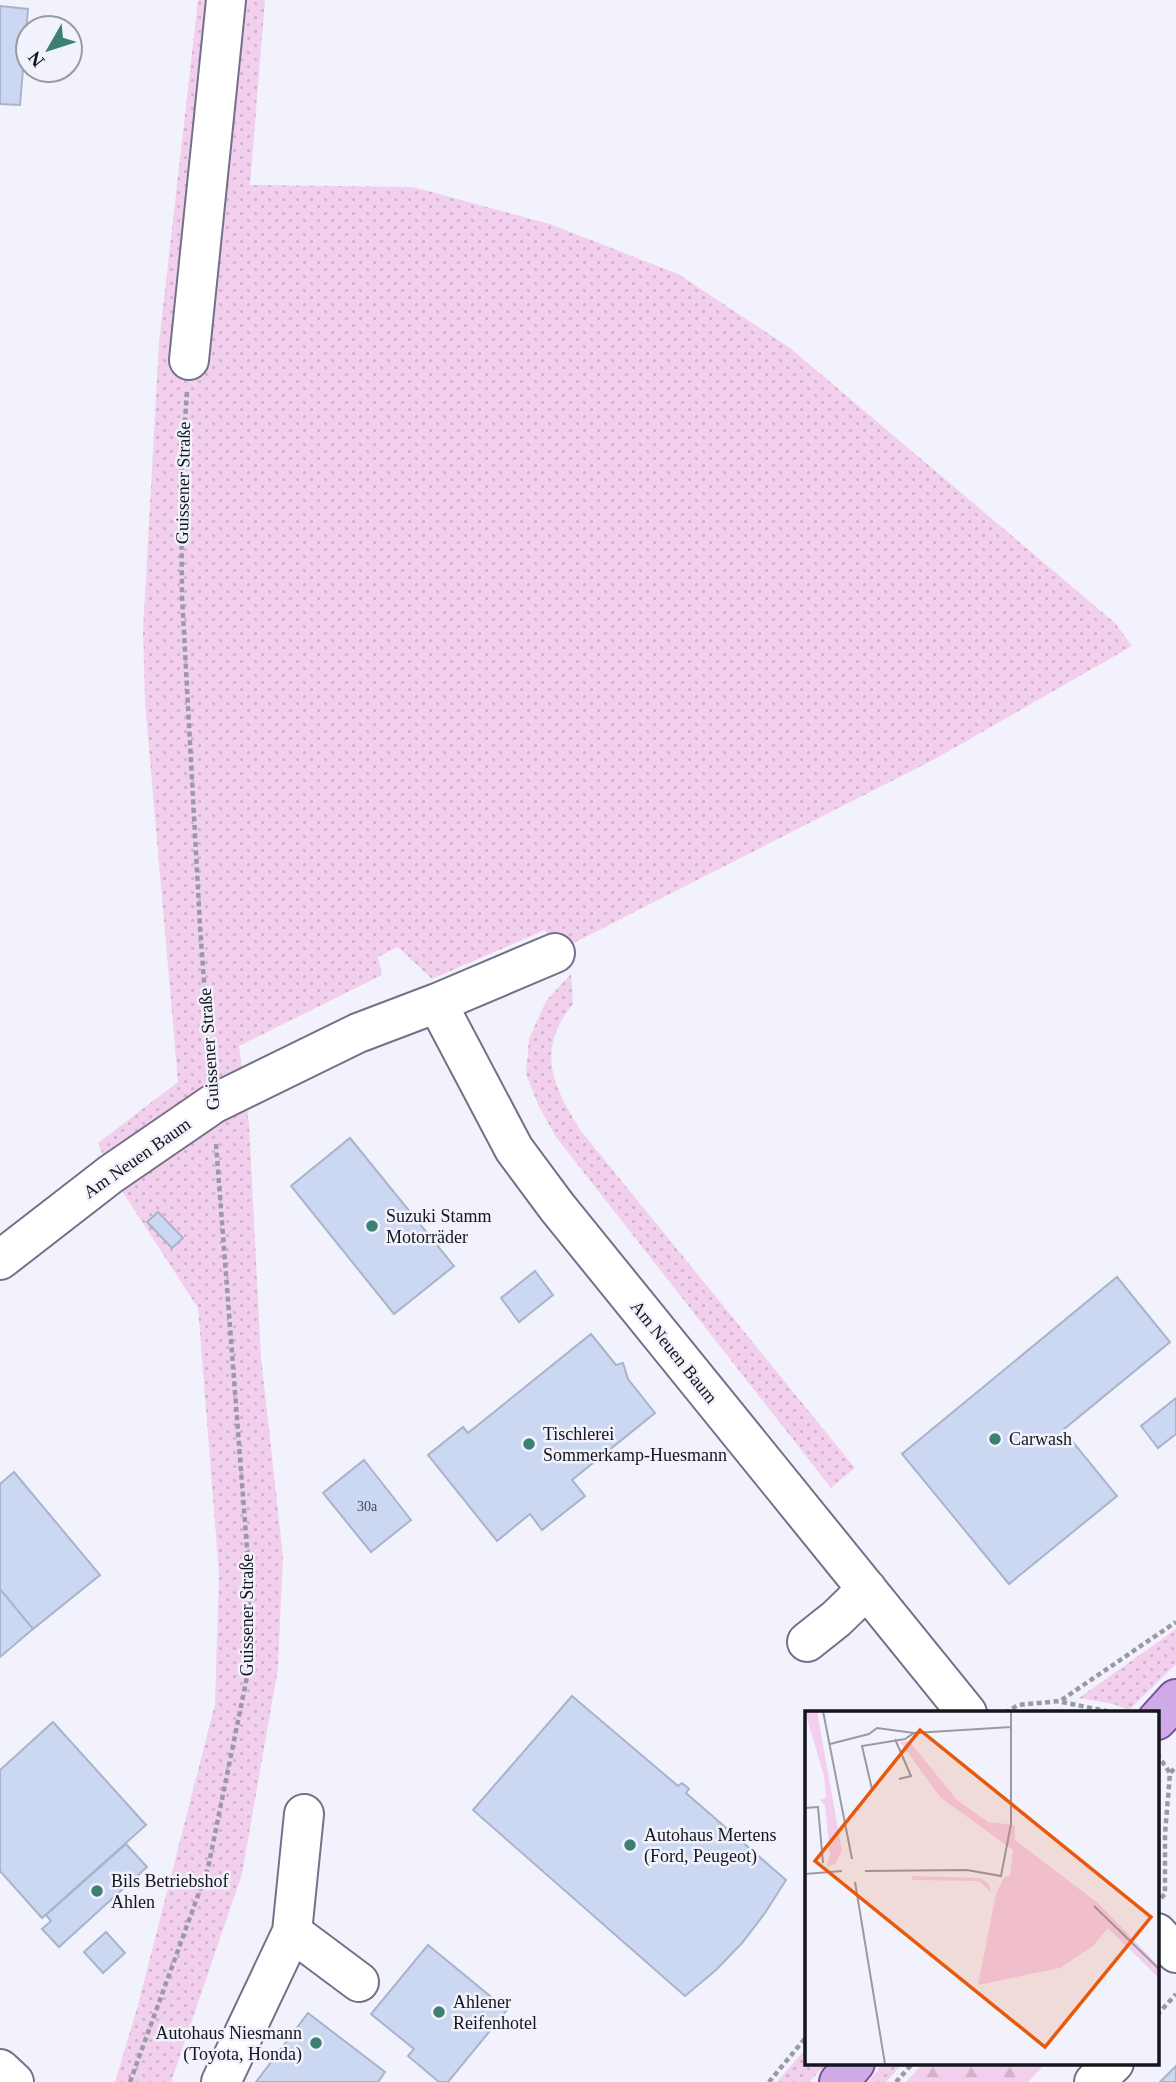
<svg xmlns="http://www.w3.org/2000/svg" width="1176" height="2082" font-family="'Times New Roman',serif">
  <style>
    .green { fill: url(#green-dots) }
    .forest { fill: url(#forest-firs) }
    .building { fill: #ccd8f1; stroke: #a8b3cc; stroke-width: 2 }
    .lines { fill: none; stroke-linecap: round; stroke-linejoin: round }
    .minor-casing { stroke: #727189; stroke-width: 42 }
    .major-casing { stroke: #785199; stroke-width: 42 }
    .path { stroke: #9a9aa5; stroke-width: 4.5; stroke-dasharray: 5 3.5; stroke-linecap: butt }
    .minor { stroke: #fff; stroke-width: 38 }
    .major { stroke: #ceaae9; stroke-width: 38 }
    .poi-dot { fill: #3c8073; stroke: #f2f2fd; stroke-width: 2.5 }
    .labels { text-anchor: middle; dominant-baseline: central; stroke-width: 5; stroke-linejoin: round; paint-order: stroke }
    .number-label { font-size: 14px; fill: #434653 }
    .street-label { font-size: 18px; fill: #15151e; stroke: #f2f2fd }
    .poi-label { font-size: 18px; fill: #15151e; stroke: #f2f2fd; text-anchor: start }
    .inset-road { fill: none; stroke: #9a9aa4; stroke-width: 2 }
    .view { fill: #e8590c; fill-opacity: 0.15; stroke: #e8590c; stroke-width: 3.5 }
    .inset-edge { fill: none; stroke: #15151e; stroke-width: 3.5 }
  </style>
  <defs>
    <pattern id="green-dots" width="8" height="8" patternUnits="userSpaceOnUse" patternTransform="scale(1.75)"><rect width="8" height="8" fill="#f2d0ed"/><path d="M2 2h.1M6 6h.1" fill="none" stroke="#cfb2cb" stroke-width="1.8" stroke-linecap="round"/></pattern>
    <pattern id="forest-firs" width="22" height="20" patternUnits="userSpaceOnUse" patternTransform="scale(1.75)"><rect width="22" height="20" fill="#f2d0ed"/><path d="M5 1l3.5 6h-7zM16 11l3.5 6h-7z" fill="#cfb2cb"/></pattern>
  </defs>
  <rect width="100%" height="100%" fill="#f2f2fd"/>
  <path class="green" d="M198,0H265L250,185L413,187L550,224L678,274L790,348L1115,623L1132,646L935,759L558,951L545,930L432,979L398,947L378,957L382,975L239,1046L249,1124L261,1357L283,1556L278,1668L242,1874L171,2082H115L138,2005L215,1704L219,1574L198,1308L111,1174L98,1143L178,1082L145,702L143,631L159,343Z
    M571,974L573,1004C535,1051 553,1086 581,1131L855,1468L831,1488L556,1137L539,1107L526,1074L529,1039L546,1001Z
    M1176,1629V1664L1129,1710L1113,1704L1079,1698Z
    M807,2047V2063H827L809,2082H777Z
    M884,2063H903L886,2082H868Z"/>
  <path class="forest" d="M923,2063H1046L1028,2082H906Z"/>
  <path class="building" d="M0,6L28,9L20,105L0,104Z
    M350,1138L454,1266L394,1314L291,1186Z
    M158,1212L183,1238L172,1248L147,1222Z
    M535,1271L553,1295L519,1322L501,1298Z
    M1117,1277L1170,1342L1063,1430L1117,1496L1009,1584L902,1454Z
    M591,1334L616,1365L623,1363L628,1379L655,1413L572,1480L585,1496L542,1530L530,1514L497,1541L428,1455L463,1427L468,1433Z
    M1176,1398V1434L1158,1448L1141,1426Z
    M364,1460L411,1520L371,1552L323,1493Z
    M14,1472L100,1575L33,1629L0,1589V1484Z
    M0,1589L33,1629L0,1657Z
    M572,1696L678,1786L682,1783L689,1789L686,1793L786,1880L765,1913L742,1943L716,1970L685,1996L473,1810Z
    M53,1722L146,1825L42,1918L0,1871V1770Z
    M126,1844L147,1867L59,1947L42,1929L51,1921L46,1915Z
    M106,1932L125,1953L103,1973L84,1952Z
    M428,1945L507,2010L448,2082H439L408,2056L414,2049L371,2014Z
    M308,2013L385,2072L378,2082H256Z
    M1176,2066V2082H1160Z"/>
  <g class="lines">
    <g class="minor-casing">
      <path id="minor" d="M189,360L226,0
        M437,1003L555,953
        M0,1260L111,1174L213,1104L358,1033L437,1003L514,1149L557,1207L967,1713
        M807,1642L836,1619L867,1589
        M292,1932L304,1814
        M1157,1933L1176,1953
        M0,2069L14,2082
        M221,2082L292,1932L359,1982
        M1094,2082L1114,2063"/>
    </g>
    <g class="major-casing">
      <path id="major" d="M1157,1720L1176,1699
        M839,2082L855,2063"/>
    </g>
    <path class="path" d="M187,392L181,479L182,596L200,926L210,1065
      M1062,1702L1116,1713
      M1005,1713L1018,1705L1060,1701L1176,1622
      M1157,1754L1170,1773
      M1161,1898L1165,1894V1834L1170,1773L1176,1767
      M1157,2015L1176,1994
      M130,2082L208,1868L248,1672L249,1575L216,1144
      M769,2082L807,2036
      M896,2082L913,2063"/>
    <use href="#minor" class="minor"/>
    <use href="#major" class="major"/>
  </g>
  <g class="poi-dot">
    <circle cx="372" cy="1226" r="7"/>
    <circle cx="995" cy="1439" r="7"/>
    <circle cx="529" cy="1444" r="7"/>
    <circle cx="630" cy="1845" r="7"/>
    <circle cx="97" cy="1891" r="7"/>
    <circle cx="439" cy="2012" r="7"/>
    <circle cx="316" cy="2043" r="7"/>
  </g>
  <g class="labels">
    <g class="number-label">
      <text x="367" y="1506">30a</text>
    </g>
    <g class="street-label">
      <text transform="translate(183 483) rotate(-89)">Guissener Straße</text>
      <text transform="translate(209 1049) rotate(-94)">Guissener Straße</text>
      <text transform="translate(137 1158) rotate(-35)">Am Neuen Baum</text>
      <text transform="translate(674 1352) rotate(51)">Am Neuen Baum</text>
      <text transform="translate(247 1615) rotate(-90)">Guissener Straße</text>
    </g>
    <g class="poi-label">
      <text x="386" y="1216">Suzuki Stamm<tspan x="386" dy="21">Motorräder</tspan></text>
      <text x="543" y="1434">Tischlerei<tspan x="543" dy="21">Sommerkamp-Huesmann</tspan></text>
      <text x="1009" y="1439">Carwash</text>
      <text x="644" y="1835">Autohaus Mertens<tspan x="644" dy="21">(Ford, Peugeot)</tspan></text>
      <text x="111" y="1881">Bils Betriebshof<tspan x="111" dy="21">Ahlen</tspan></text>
      <text x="453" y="2002">Ahlener<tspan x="453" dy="21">Reifenhotel</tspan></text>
      <text x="302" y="2033" text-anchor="end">Autohaus Niesmann<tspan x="302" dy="21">(Toyota, Honda)</tspan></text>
    </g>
  </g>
  <g transform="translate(805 1711)">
    <rect width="354" height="354" fill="#f2f2fd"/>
    <path d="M104,30L152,89L183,111L210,114V129L294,193L353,254V266L303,217L288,235L255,257L173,274L191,183L199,166L205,165L208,139L136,87L95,31ZM107,165L175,167L183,172L187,182L174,170L107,169Z" fill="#f2d0ed"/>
    <path d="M12,0L37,140L30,153L21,156L25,144L20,94L15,89L21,87L19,65L0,1Z" fill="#f2d0ed"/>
    <path class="inset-road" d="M18,0L47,148M90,28L106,65L94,68M25,33L64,23L72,17L109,22L206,16M67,78L57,35L100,28L109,22M0,97L13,96L18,152M60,160L162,159L196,165L206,113V0M0,163L37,160M50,171L80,353M289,195L354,258"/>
    <path class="view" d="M115,19L346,206L240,336L10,150Z"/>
    <rect width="354" height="354" class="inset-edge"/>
  </g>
  <g transform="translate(49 49) rotate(231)"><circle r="33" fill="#f2f2fd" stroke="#9a9aa4" stroke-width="2"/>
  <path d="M0-5L12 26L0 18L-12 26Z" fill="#3c8073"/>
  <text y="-10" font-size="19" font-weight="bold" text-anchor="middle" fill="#15151e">N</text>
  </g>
</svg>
